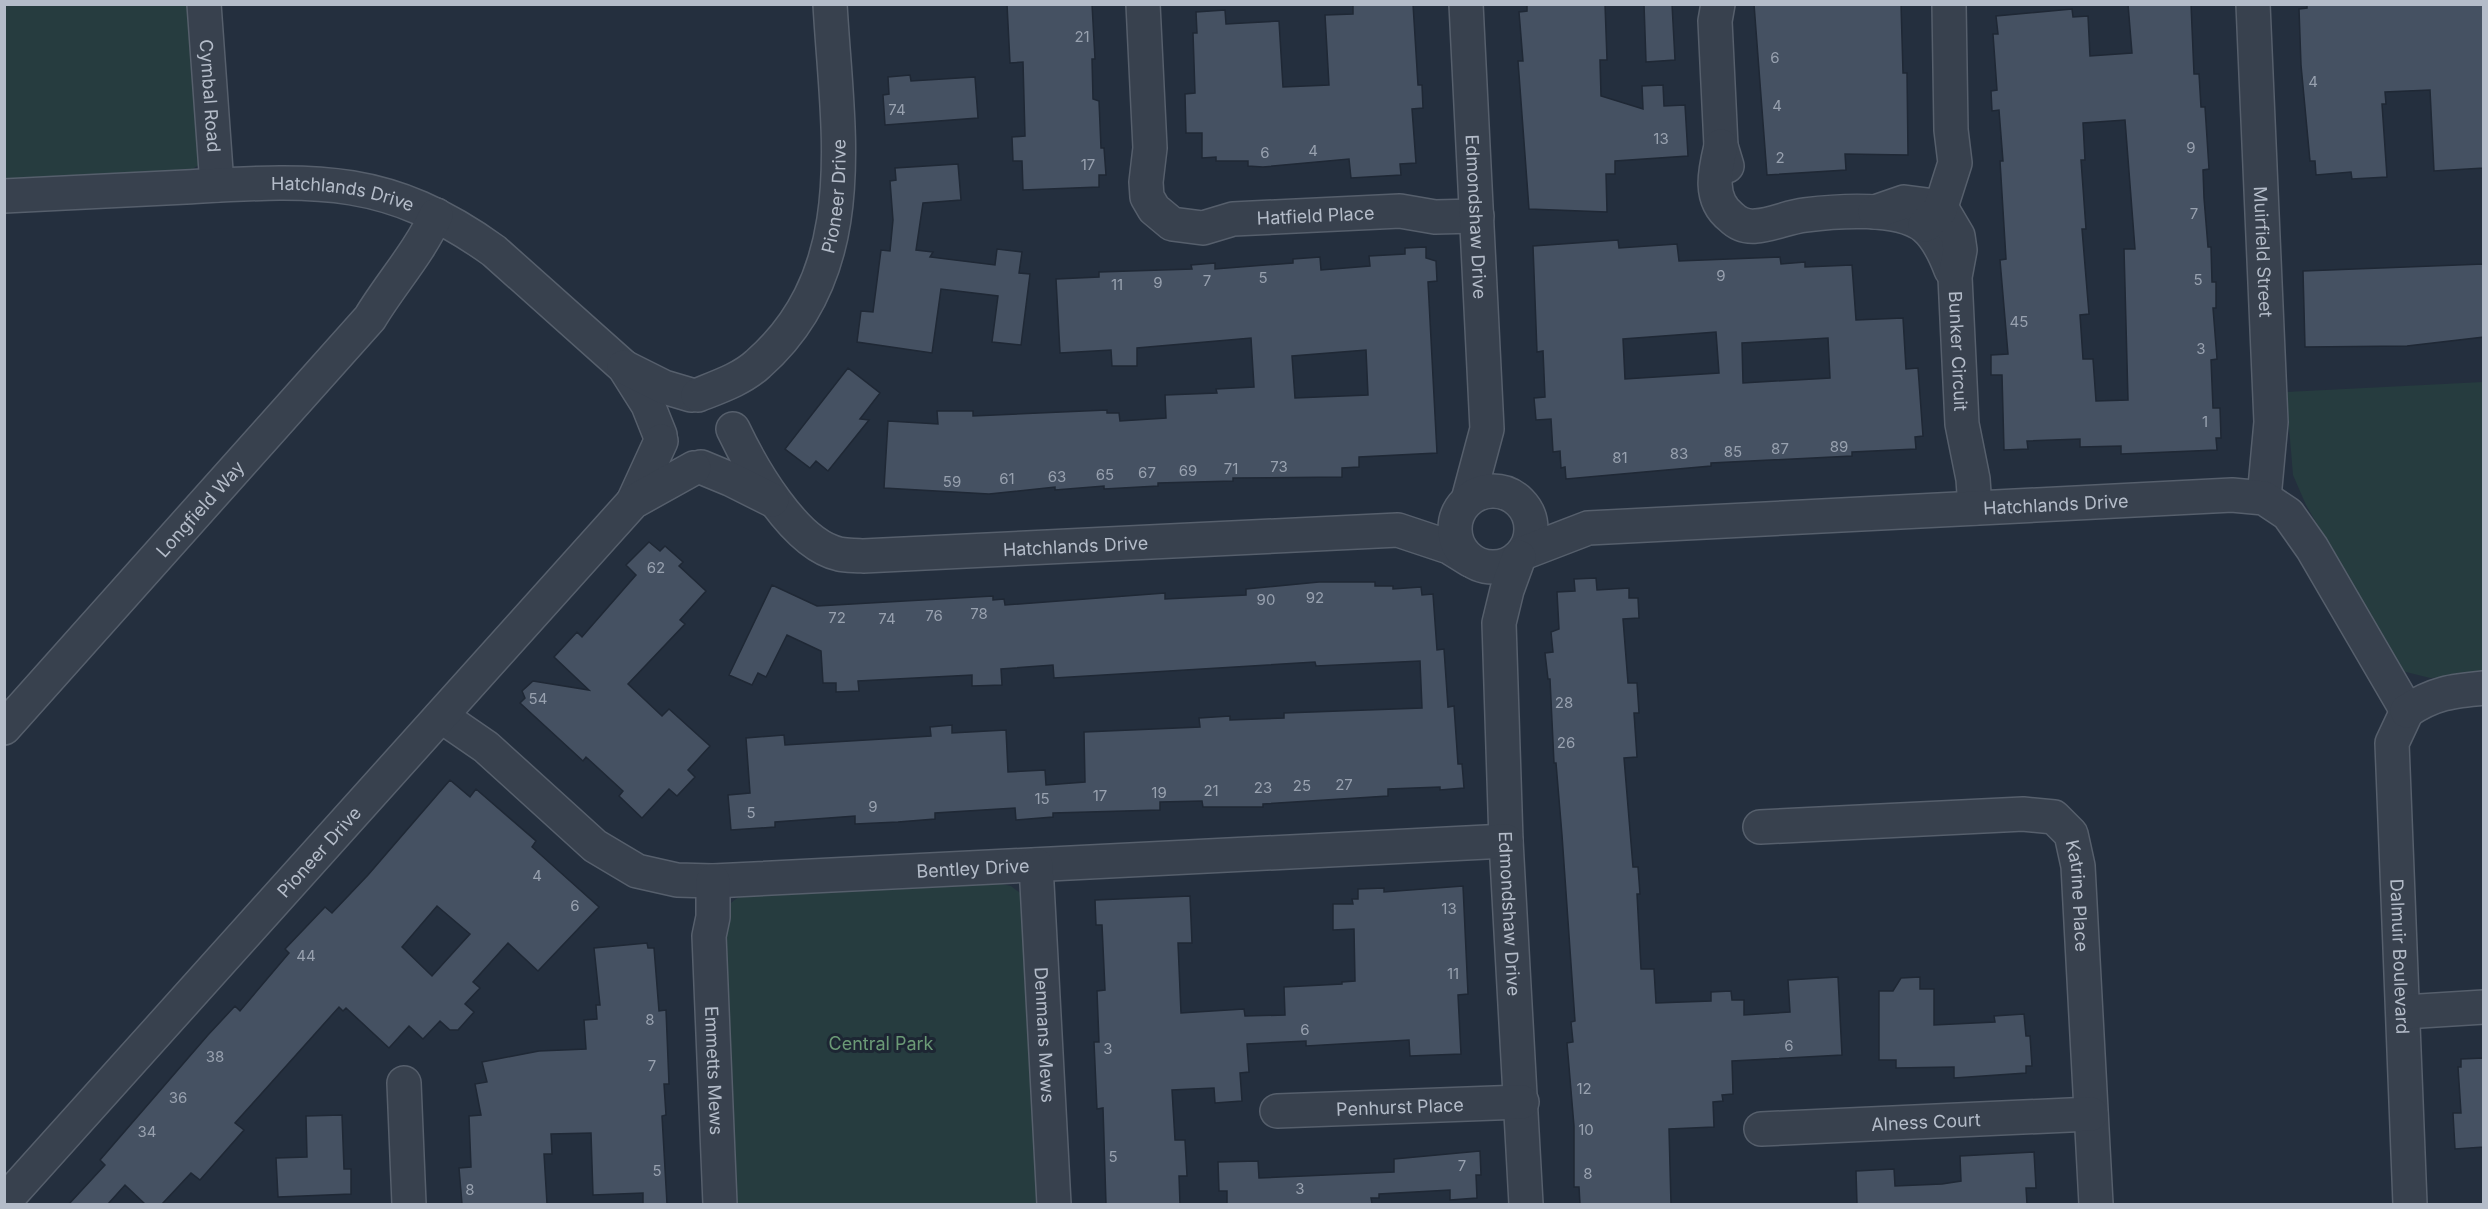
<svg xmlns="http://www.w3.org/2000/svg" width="2488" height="1209" font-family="Inter,sans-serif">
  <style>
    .green { fill: #263c3f }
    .building { fill: #455162; stroke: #1f2835; stroke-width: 1.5; fill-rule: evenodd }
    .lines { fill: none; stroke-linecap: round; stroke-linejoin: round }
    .minor-casing { stroke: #565f6c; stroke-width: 36 }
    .minor { stroke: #38414e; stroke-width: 33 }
    .labels { text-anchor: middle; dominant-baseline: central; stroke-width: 6; stroke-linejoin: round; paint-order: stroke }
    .number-label { font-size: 15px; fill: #98a1af }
    .street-label { font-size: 18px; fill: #b4bcc9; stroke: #1d2633 }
    .park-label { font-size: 18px; fill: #6b9a76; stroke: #1d2633 }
  </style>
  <rect width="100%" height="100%" fill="#242f3e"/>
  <path class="green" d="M4,5H192L203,151L199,165L184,174L5,183Z
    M2483,382V675L2430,678L2402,671L2306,505L2293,475L2286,392Z
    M997,883L1011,886L1024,896L1040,1204H735L721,920C727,904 734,898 751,892Z"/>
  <path class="building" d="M1007,4H1092L1095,59H1092L1093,99L1099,101L1101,148H1104L1106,175H1099V187L1023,190L1022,161H1013L1012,137L1025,136L1023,62L1010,63Z
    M1353,4H1413L1418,85H1422L1423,108L1412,109L1416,163L1400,164L1401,175L1351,178L1349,159L1263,167L1248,166V161H1216V157L1202,158V133H1186L1185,94L1195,93L1193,33H1197L1196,12L1225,10L1226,24L1279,21L1283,87L1329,85L1325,15L1353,14Z
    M1527,4H1605L1607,60H1600L1601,96L1643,109L1642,86L1663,85L1664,106L1685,105L1688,156L1615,161V174H1606L1607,212L1529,209L1518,61H1523L1519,12L1527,11Z
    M1644,4H1672L1675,60L1646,62Z
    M1754,4H1901L1903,73H1907L1908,155L1845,154L1846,170L1767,175Z
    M2128,4H2191L2194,74H2199L2201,107H2205L2209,169L2203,170L2204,198L2208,247H2211L2212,282H2216V308H2213L2217,359L2211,360L2213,408H2220L2221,438H2216L2217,450L2121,454V446L2080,447V439L2027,441L2028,449L2004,450L2002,375H1991V355L2008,354L2000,260L2006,259L2000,161H2003L1999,110L1992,111L1991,91L1997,90L1993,34H1998L1996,16L2072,9L2073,17L2088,16L2090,56L2132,53ZM2125,120L2135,249H2124L2128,400L2096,401L2093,359H2083L2080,315L2089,314L2082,229H2086L2081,160H2085L2083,123Z
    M2307,4H2484V168L2434,171L2430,90L2385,92L2386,104H2382L2387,177L2352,179L2351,172L2316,175L2315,161H2310L2301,65L2299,9L2307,8Z
    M910,75L911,81L975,77L978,118L885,125L883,95L889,94L888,77Z
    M958,164L961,200L923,203L916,250L933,252L930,257L995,265L997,249L1022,252L1019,273L1030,274L1021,345L992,342L998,296L941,289L932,353L857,342L861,311L873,312L881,250L890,251L893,220L890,181L896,180L895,168Z
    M1618,240L1619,248L1677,244L1679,261L1780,257L1781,264L1805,262V267L1852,265L1856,320L1903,318L1906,369L1918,368L1923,436L1915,437L1916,449L1852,452V456L1711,463V466L1566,479L1565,467L1561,468L1560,451L1553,452L1551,419L1536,420L1534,398L1545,397L1543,351L1537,352L1533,246ZM1716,332L1719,373L1625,379L1623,339ZM1828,338L1830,378L1743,383L1742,343Z
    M1426,247V258L1436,261L1437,281L1428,282L1437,453L1359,457V467L1342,468V477L1233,478V481L1158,483V486L1104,489V486L1055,490V487L989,494L884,488L888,421L938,424L937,411H973V416L1107,410V413H1119L1120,421L1166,418L1165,395L1217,393L1216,389L1254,387L1251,338L1137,348V366H1112L1111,350L1060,353L1056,279L1099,277V272L1192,269L1191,265L1215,263V269L1293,263V259L1320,257L1321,270L1370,266L1369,256L1405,254V248ZM1366,350L1368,395L1295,398L1292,356Z
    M2484,264V337L2407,346L2305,347L2303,271Z
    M848,368L880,393L860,419L869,420L828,471L816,461L810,468L785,449Z
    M649,542L660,551L665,546L683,562L679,566L706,591L680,620L685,624L628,684L662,716L669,709L710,746L688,770L695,777L677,796L669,789L642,818L619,796L623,791L586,757L583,761L520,703L525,698L522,691L533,681L589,690L554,657L577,632L582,637L636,575L626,565Z
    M1596,578L1597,590L1629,588V598H1638L1639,618L1623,619L1628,683H1637L1639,713H1634L1637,757L1624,758L1633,867H1638L1640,894H1637L1641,969H1654L1656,1003L1711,1001V992L1731,991L1732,1000H1744V1015L1790,1012L1788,980L1838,977L1842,1055L1732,1061L1733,1094L1722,1095L1723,1101L1713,1102L1714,1127L1669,1129L1671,1204H1580L1579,1187H1574V1126L1567,1043L1573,1042L1571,1022L1575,1021L1562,835L1556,763H1554L1550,679H1548L1545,653L1553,652L1551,632L1559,629L1557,592L1575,591L1574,579Z
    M1319,582H1375V586H1393V589L1421,587L1422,595L1433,594L1437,650L1444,649L1448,707L1454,706L1458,764H1462L1464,788L1440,790V787L1388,789V796L1263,804V807H1203L1202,801L1160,802V810L1053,813V817L1016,820L1015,808L935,813V819L898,822L855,824V816L775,822V827L731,830L728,795L750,793L746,738L784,735L785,745L931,736L930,727L952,725V733L1006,730L1008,772L1045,770L1046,785L1085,782L1084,732L1200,727L1199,718L1230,716V720L1284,718V713L1422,708L1420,661L1316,666L1315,662L1054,678L1053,665L1001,669L1002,685L972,686V675L858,681L859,691L836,692V683H823L821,651L787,635L766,677L758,673L752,685L729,675L772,585L817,606L993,596V600L1004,599L1005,605L1165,593V599L1185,598L1246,595V589Z
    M450,780L470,797L476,789L536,841L532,847L599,907L538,971L508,943L473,982L480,988L465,1004L474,1012L458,1030H450L440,1021L423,1039L409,1026L389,1048L346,1008L343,1011L339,1007L235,1123L244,1130L200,1180L191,1173L162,1204H145L125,1185L108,1204H69L105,1165L100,1160L208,1035L235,1006L240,1011L289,953L285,949L325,907L332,913L368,875ZM437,906L470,934L432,976L402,947Z
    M1463,886L1468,994L1458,995L1461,1054L1410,1056L1409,1040L1306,1046V1041L1247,1044L1249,1072L1240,1073L1242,1101L1215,1103L1214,1088L1172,1090L1175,1140H1185L1187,1176H1179L1180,1204H1106L1103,1108L1097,1109L1094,1042H1099L1097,991L1105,990L1102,925H1096L1095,900L1190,896L1192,943H1178L1181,1013L1244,1009L1245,1016L1285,1015L1284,987L1342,984V982L1355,981L1354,929L1333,930V904H1353L1352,899H1358V889L1384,888V892Z
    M647,943L648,948H654L659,1011L666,1010L669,1084H664L666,1115L662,1116L667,1204H643V1193L593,1195L591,1133L551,1134L552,1154H544L547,1204H462L459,1168L471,1167L469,1116L481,1115L475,1084L487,1082L482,1062L539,1051L586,1049L584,1020L597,1019L596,1005H600L594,948Z
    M1920,977V989H1934V1025L1995,1022L1994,1016L2024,1014L2026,1036H2030L2032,1066H2026V1073L1954,1078V1067L1896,1068V1060H1879V991H1893L1901,978Z
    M2484,1058V1147L2455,1149L2453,1113H2461L2458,1067H2461V1059Z
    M342,1115L344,1169H351V1194L278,1197L276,1158L307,1157L306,1116Z
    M1480,1151L1481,1175H1476L1477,1198L1450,1200V1190L1379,1194V1198H1371L1372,1204H1227V1191H1219L1218,1162L1258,1161L1259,1178L1394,1172V1159Z
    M2034,1152L2036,1188H2026L2027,1204H1857L1856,1171L1894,1169L1895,1186L1942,1184L1961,1181L1960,1156Z"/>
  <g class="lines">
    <g class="minor-casing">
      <g id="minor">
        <path id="s1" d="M204,4L217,185"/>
        <path id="s2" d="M1143,4L1150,148L1146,182L1147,197L1154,209L1172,224L1203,228L1233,219L1400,211L1435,217L1477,216"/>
        <path id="s3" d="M1466,4L1487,429L1468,500"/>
        <path d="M1718,4L1715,21L1721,146L1727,166"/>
        <path id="s4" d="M2253,4L2271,422L2264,498"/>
        <path d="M1721,146C1715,171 1708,199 1731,217C1738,224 1746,227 1756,226C1772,225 1788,217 1805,215C1837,211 1899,206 1925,227C1938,238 1945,254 1951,270"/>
        <path id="s5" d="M4,196C65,193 126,190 186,187C312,180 386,173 494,251L624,367L648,405L660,435"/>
        <path id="s6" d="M1875,212L1904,202L1935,206L1945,214L1958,236L1960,250L1955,277L1962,424L1973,479L1975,508"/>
        <path d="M1925,225L1940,210L1955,163L1951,130L1949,4"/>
        <path d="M624,367L664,387L691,395"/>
        <path id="s7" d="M698,395C718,387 742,379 758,364C865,270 837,130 830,4"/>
        <path id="s8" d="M733,429C751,467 794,544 839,554C847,556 855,555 863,556L1398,530L1449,547L1470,560"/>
        <path d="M701,467L730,479L772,500"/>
        <circle cx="1493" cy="529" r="38"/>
        <path d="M633,502L661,441"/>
        <path id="s9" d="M1523,553L1588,528L2232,495L2264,498L2288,514L2312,548L2407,711"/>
        <path id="s10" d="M1519,557L1507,590L1499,623L1506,841L1526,1204"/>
        <path id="s11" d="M2407,711L2392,743L2410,1204"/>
        <path d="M2407,711C2434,693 2452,691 2484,688"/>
        <path id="s12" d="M441,716L486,747L595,846L637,871L677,880L713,881L1506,841"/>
        <path id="s13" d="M4,728L370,318C391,283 419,253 436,215"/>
        <path id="s14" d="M1760,827L2023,814L2054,817L2071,834L2078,866L2096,1204"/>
        <path id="s15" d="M1036,865L1054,1204"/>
        <path id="s16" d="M713,881V917L709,936L720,1204"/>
        <path d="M2404,1012L2484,1007"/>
        <path d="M404,1083L409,1204"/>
        <path id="s17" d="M1277,1111L1522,1102"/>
        <path id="s18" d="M1761,1129L2091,1114"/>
        <path id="s19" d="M4,1202L633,502L694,468"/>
      </g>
    </g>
    <use href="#minor" class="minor"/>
  </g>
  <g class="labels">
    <g class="number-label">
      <text x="1082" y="36">21</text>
      <text x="1775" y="57">6</text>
      <text x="2313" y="81">4</text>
      <text x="1777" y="105">4</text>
      <text x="897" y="109">74</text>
      <text x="1661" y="138">13</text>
      <text x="2191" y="147">9</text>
      <text x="1313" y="150">4</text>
      <text x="1265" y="152">6</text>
      <text x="1780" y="157">2</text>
      <text x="1088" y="164">17</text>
      <text x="2194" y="213">7</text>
      <text x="1721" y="275">9</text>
      <text x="1263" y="277">5</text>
      <text x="2198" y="279">5</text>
      <text x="1207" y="280">7</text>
      <text x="1158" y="282">9</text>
      <text x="1117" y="284">11</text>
      <text x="2019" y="321">45</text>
      <text x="2201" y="348">3</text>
      <text x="2205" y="421">1</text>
      <text x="1839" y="446">89</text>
      <text x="1780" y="448">87</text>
      <text x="1733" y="451">85</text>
      <text x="1679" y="453">83</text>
      <text x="1620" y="457">81</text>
      <text x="1279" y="466">73</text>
      <text x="1231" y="468">71</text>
      <text x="1188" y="470">69</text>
      <text x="1147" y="472">67</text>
      <text x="1105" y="474">65</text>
      <text x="1057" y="476">63</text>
      <text x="1007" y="478">61</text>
      <text x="952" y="481">59</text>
      <text x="656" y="567">62</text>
      <text x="1315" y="597">92</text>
      <text x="1266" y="599">90</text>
      <text x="979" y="613">78</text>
      <text x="934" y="615">76</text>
      <text x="837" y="617">72</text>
      <text x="887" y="618">74</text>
      <text x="538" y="698">54</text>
      <text x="1564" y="702">28</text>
      <text x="1566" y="742">26</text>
      <text x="1344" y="784">27</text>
      <text x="1302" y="785">25</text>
      <text x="1263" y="787">23</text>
      <text x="1211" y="790">21</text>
      <text x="1159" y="792">19</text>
      <text x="1100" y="795">17</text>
      <text x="1042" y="798">15</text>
      <text x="873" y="806">9</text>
      <text x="751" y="812">5</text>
      <text x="537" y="875">4</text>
      <text x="575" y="905">6</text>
      <text x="1449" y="908">13</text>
      <text x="306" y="955">44</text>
      <text x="1453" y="973">11</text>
      <text x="650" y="1019">8</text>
      <text x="1305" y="1029">6</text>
      <text x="1789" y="1045">6</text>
      <text x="1108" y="1048">3</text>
      <text x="215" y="1056">38</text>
      <text x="652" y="1065">7</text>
      <text x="1584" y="1088">12</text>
      <text x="178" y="1097">36</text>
      <text x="1586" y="1129">10</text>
      <text x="147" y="1131">34</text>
      <text x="1113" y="1156">5</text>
      <text x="1462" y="1165">7</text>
      <text x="657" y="1170">5</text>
      <text x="1588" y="1173">8</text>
      <text x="1300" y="1188">3</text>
      <text x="470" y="1189">8</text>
    </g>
    <g class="street-label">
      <text stroke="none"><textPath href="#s1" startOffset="92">Cymbal Road</textPath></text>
      <text stroke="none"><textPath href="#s5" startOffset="340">Hatchlands Drive</textPath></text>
      <text stroke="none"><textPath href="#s7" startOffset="258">Pioneer Drive</textPath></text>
      <text stroke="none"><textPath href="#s2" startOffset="376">Hatfield Place</textPath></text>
      <text stroke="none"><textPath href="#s3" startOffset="213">Edmondshaw Drive</textPath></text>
      <text stroke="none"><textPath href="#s4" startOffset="248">Muirfield Street</textPath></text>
      <text stroke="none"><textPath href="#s6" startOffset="216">Bunker Circuit</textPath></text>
      <text stroke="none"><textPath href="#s9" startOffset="538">Hatchlands Drive</textPath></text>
      <text stroke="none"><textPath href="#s13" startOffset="294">Longfield Way</textPath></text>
      <text stroke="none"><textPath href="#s8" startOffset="405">Hatchlands Drive</textPath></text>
      <text stroke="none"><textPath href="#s19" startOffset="471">Pioneer Drive</textPath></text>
      <text stroke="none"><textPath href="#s12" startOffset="588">Bentley Drive</textPath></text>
      <text stroke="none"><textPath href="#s14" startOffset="381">Katrine Place</textPath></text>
      <text stroke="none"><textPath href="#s10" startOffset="360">Edmondshaw Drive</textPath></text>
      <text stroke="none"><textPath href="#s11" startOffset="249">Dalmuir Boulevard</textPath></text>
      <text stroke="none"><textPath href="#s15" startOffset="170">Denmans Mews</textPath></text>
      <text stroke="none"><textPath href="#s16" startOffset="190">Emmetts Mews</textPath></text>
      <text stroke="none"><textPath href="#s17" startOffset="123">Penhurst Place</textPath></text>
      <text stroke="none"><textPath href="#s18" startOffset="165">Alness Court</textPath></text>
    </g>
    <g class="park-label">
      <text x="881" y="1043">Central Park</text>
    </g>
  </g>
  <rect width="2488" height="1209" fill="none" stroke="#b4bcc9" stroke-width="12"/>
</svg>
